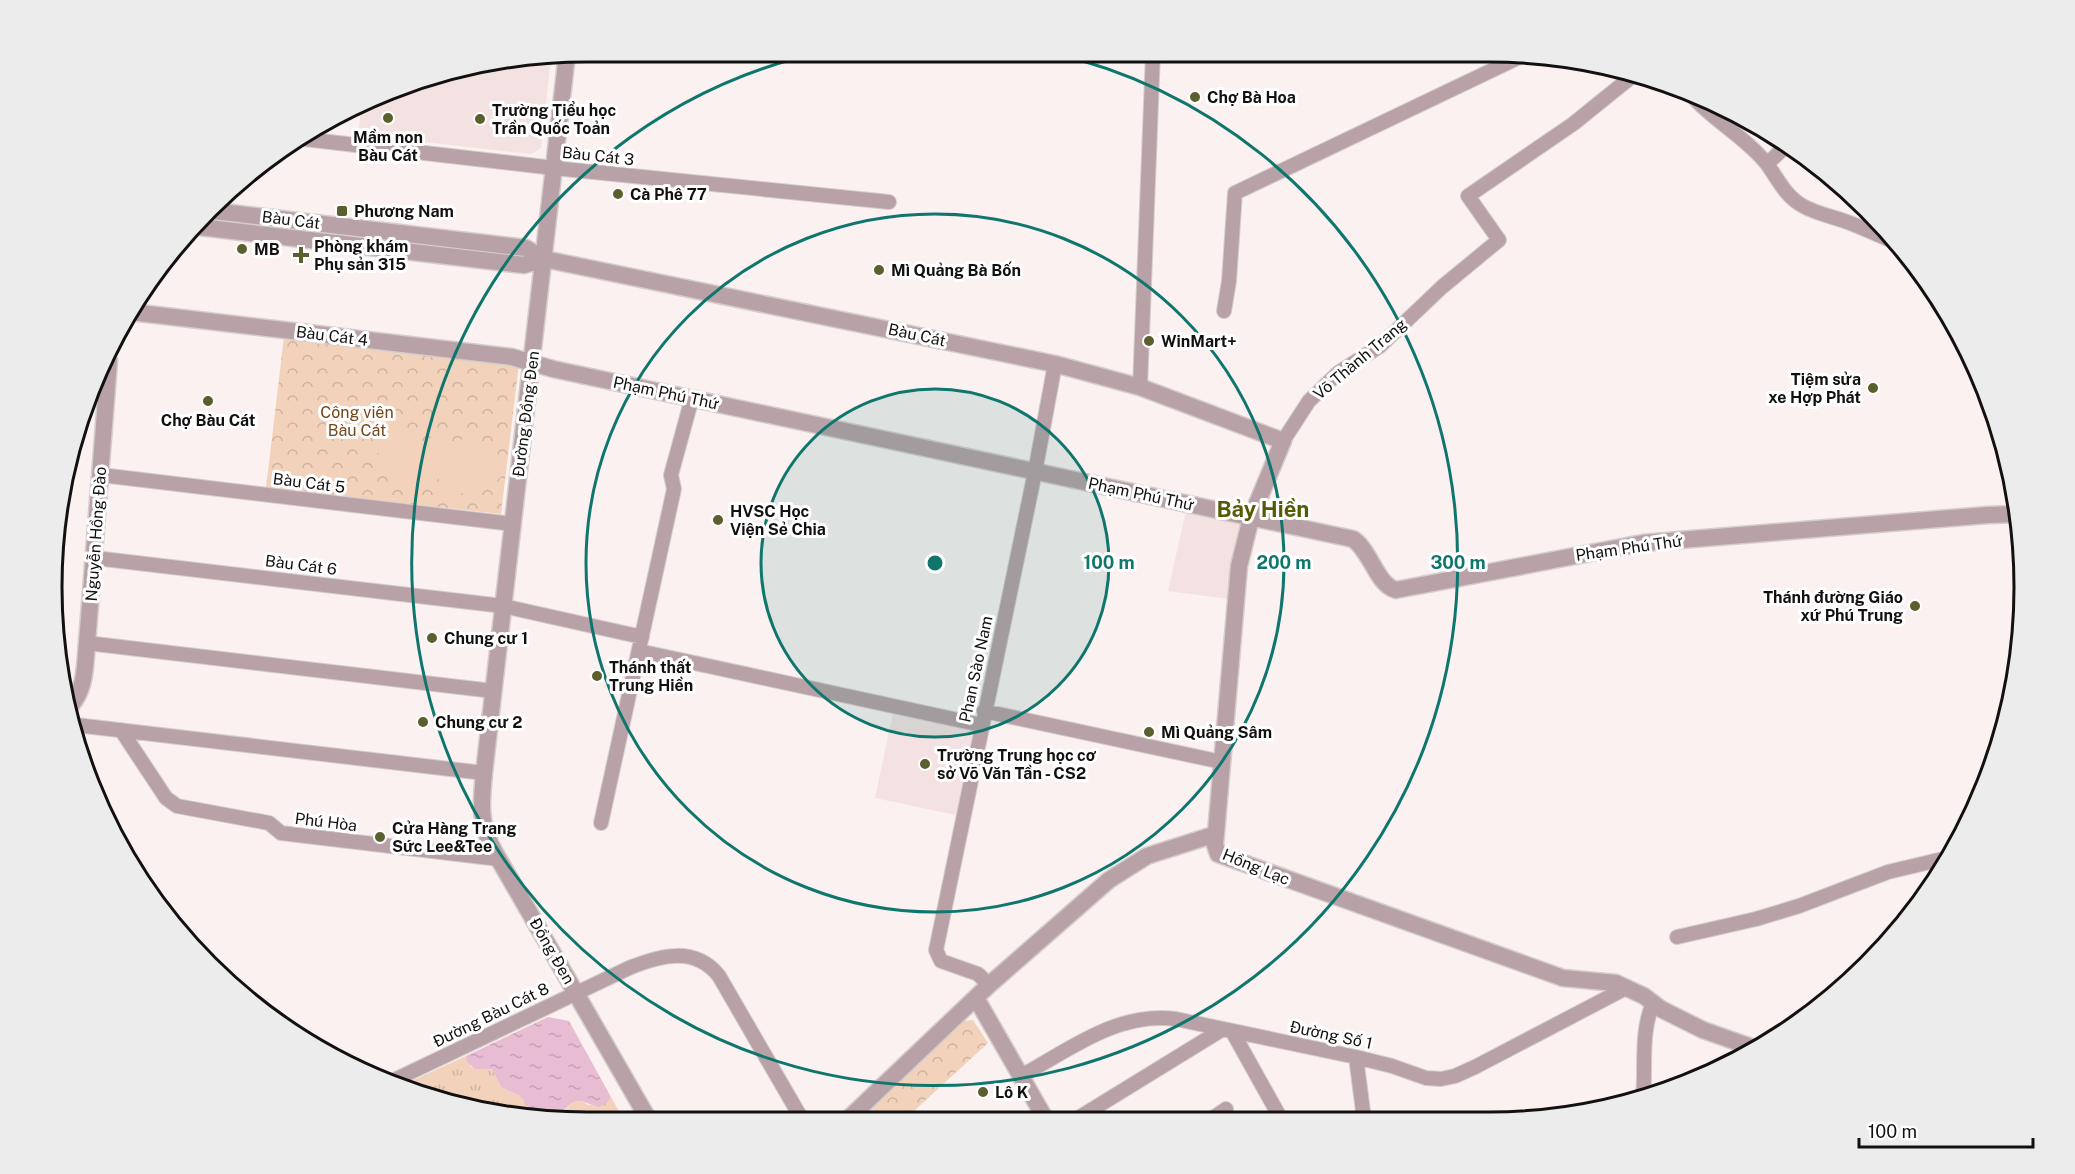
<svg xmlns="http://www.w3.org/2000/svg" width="2075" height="1174" font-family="'Public Sans',sans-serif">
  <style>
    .built { fill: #f3e2e1 }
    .grass { fill: url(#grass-tufts) }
    .park { fill: url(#park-crowns) }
    .pitch { fill: #f2d2ba }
    .water { fill: url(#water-ripples) }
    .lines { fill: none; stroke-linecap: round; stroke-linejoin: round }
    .minor-casing { stroke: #d5cdcc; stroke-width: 16 }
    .tertiary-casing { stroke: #d5cdcc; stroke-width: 19 }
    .minor { stroke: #b8a2a7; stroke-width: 14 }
    .tertiary { stroke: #b8a2a7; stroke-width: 16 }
    .ring { fill: none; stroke: #0f766e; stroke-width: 3 }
    .poi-dot { fill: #5a5f2d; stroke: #fff; stroke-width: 2 }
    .labels { text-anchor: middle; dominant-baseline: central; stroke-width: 6; stroke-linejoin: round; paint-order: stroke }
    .poi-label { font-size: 16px; font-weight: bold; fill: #131010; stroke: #fff; text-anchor: start }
    .street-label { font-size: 16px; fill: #131010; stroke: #fff }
    .park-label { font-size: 16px; fill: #764519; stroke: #fff }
    .district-label { font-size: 22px; font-weight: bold; fill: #555b04; stroke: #fff }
    .rim { fill: none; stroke: #131010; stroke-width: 3 }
    .centre { fill: #0f766e; stroke: #fff; stroke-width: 3 }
    .ring-label { font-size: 18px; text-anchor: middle; font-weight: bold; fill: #0f766e; stroke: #fff; stroke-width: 6; stroke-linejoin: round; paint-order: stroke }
  </style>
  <defs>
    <pattern id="grass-tufts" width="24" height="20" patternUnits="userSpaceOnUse" patternTransform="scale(1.5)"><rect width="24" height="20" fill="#f2d2ba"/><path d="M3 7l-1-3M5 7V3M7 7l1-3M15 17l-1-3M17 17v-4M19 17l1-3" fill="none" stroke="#cfb39f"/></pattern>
    <pattern id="park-crowns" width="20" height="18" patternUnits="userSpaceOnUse" patternTransform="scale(1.5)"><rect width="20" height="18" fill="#f2d2ba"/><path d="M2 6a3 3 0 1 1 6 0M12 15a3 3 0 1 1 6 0" fill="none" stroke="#cfb39f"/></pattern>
    <pattern id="water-ripples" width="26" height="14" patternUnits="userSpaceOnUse" patternTransform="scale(1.5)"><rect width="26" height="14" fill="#e8bcd3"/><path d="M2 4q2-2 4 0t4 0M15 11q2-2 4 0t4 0" fill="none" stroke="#c6a1b4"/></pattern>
  </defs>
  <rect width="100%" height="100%" fill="#faf1f0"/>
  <path class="built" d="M551,57L541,148L531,154L363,135L359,128L361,108L415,79Z
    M1186,511L1242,523L1229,599L1168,591Z
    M893,713L974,730L956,815L875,798Z"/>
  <path class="grass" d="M466,1056L471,1067L492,1069L501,1087L520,1096L526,1103L533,1118L415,1095L399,1087Z
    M611,1097L625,1122L546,1121L561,1114L573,1102L581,1101L588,1105L608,1102Z"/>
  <path class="park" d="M284,337L519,363L501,514L266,488Z
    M973,1020L988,1043L903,1121H854L964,1021Z"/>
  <path class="pitch" d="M398,427L416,449L441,430L454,446L473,431L506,473L487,488L480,479L455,499L437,477L412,496L373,447Z"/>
  <path class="water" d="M548,1017L569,1021L611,1097L608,1102L599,1107L581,1101L573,1102C558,1115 554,1122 533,1118L526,1103L520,1096L501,1087L492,1069H475L467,1062L466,1056Z"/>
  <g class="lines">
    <g class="minor-casing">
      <path id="minor" d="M1689,92C1711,120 1745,136 1767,164C1778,179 1785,196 1803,206C1817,214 1835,217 1850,223C1866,229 1882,237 1897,243
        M304,139L554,168L889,202
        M1767,164L1787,145
        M1224,311L1229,281L1235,193L1528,53
        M1140,387L1153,52
        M1283,441L1309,401L1338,373L1380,346L1442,287L1499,240L1468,196L1573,124L1635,74
        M101,475L513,524
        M95,558L503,606L642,637
        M87,643L493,691
        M639,651L981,725
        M984,711L1222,762
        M76,725L484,773
        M121,730L166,798L177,806L269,823L281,833L499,859
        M601,823L674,489L671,475L692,398
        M1677,937L1756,919L1799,906L1888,872L1951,857
        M989,985L978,974L941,961L936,950L1035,472L1055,364
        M1232,1031L1281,1119
        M1356,1057L1364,1119
        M1021,1076C1069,1050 1118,1011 1176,1019L1356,1057L1392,1066L1426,1078L1441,1079L1455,1076L1475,1067L1626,988
        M388,1083L629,968C661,955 695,946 719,976L803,1121
        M1643,1099C1646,1066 1640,1034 1653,1003
        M1075,1120L1223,1029
        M1210,1120L1226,1109"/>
    </g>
    <g class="tertiary-casing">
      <path id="tertiary" d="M567,54L484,773C481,804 479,823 494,851L650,1122
        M214,211L526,248L544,259L1055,364L1140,387L1283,441L1251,518L1239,566L1215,845L1218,854L1563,978L1616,983L1644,996L1661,1009L1703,1030L1754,1048
        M199,227L524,265L544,259
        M131,312L512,357L553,369L1353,539C1371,551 1376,584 1396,590L1643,543L1988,515L2017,514
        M71,705C86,689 85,663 87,643L109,361
        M976,998L1046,1120
        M846,1121L989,985L1109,880L1147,856L1216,834"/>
    </g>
    <use href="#minor" class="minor"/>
    <use href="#tertiary" class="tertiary"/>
  </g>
  <circle cx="935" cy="563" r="174" fill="#0f766e" fill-opacity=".12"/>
  <g class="ring">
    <circle cx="935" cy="563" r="174"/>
    <circle cx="935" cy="563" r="349"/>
    <path d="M1048 52A523 523 0 1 1 826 51"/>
  </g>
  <g class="poi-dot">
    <circle cx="1195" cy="97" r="6"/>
    <circle cx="388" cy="118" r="6"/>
    <circle cx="480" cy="119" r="6"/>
    <circle cx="618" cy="194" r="6"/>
    <rect x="336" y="205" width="12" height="12" rx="3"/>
    <circle cx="242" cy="249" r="6"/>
    <path d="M298 246h6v6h6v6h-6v6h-6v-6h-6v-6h6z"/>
    <circle cx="879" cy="270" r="6"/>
    <circle cx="1149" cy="341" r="6"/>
    <circle cx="1873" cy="388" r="6"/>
    <circle cx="208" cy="401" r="6"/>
    <circle cx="718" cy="520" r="6"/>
    <circle cx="1915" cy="606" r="6"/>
    <circle cx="432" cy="638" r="6"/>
    <circle cx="597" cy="676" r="6"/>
    <circle cx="423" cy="722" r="6"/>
    <circle cx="1149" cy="732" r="6"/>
    <circle cx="925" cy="764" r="6"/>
    <circle cx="380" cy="837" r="6"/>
    <circle cx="983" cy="1092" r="6"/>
  </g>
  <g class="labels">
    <g class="poi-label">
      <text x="1207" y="97">Chợ Bà Hoa</text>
      <text x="492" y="110">Trường Tiểu học<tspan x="492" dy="18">Trần Quốc Toản</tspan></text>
      <text x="388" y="137" text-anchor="middle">Mầm non<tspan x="388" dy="18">Bàu Cát</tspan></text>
      <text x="630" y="194">Cà Phê 77</text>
      <text x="354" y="211">Phương Nam</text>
      <text x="314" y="246">Phòng khám<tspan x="314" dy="18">Phụ sản 315</tspan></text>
      <text x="254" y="249">MB</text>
      <text x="891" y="270">Mì Quảng Bà Bốn</text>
      <text x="1161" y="341">WinMart+</text>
      <text x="1861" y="379" text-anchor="end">Tiệm sửa<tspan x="1861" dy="18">xe Hợp Phát</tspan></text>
      <text x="208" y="420" text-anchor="middle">Chợ Bàu Cát</text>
      <text x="730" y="511">HVSC Học<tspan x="730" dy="18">Viện Sẻ Chia</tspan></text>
      <text x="1903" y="597" text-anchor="end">Thánh đường Giáo<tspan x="1903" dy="18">xứ Phú Trung</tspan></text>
      <text x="444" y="638">Chung cư 1</text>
      <text x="609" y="667">Thánh thất<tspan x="609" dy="18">Trung Hiền</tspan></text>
      <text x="435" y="722">Chung cư 2</text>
      <text x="1161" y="732">Mì Quảng Sâm</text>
      <text x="937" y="755">Trường Trung học cơ<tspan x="937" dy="18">sở Võ Văn Tần - CS2</tspan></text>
      <text x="392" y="828">Cửa Hàng Trang<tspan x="392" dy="18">Sức Lee&amp;Tee</tspan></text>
      <text x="995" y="1092">Lô K</text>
    </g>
    <g class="street-label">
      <text transform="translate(598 156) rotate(6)">Bàu Cát 3</text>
      <text transform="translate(291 220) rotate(7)">Bàu Cát</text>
      <text transform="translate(917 335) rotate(12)">Bàu Cát</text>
      <text transform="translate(332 336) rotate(7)">Bàu Cát 4</text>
      <text transform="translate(1360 359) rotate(-40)">Võ Thành Trang</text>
      <text transform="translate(666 393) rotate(12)">Phạm Phú Thứ</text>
      <text transform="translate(526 414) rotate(-83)">Đường Đồng Đen</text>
      <text transform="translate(309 483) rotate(7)">Bàu Cát 5</text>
      <text transform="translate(1141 494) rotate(12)">Phạm Phú Thứ</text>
      <text transform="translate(96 534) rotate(-86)">Nguyễn Hồng Đào</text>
      <text transform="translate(1629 548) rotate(-8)">Phạm Phú Thứ</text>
      <text transform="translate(301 565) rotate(7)">Bàu Cát 6</text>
      <text transform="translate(976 669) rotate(-78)">Phan Sào Nam</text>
      <text transform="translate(326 822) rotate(7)">Phú Hòa</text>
      <text transform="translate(1256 867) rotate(22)">Hồng Lạc</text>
      <text transform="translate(552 951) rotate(60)">Đồng Đen</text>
      <text transform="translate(491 1015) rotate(-26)">Đường Bàu Cát 8</text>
      <text transform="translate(1331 1035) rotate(12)">Đường Số 1</text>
    </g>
    <g class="park-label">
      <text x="357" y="412">Công viên<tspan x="357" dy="18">Bàu Cát</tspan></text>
    </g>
    <g class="district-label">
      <text x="1263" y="509">Bảy Hiền</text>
    </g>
  </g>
  <path d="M0 0H2075V1174H0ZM587 62H1489A525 525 0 0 1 2014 587V587A525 525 0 0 1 1489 1112H587A525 525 0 0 1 62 587V587A525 525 0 0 1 587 62Z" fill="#ececec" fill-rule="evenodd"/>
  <path class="rim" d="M587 62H1489A525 525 0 0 1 2014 587V587A525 525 0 0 1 1489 1112H587A525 525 0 0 1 62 587V587A525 525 0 0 1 587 62Z"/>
  <circle cx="935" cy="563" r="9" class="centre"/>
  <g class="ring-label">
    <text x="1109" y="569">100 m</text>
    <text x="1284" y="569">200 m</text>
    <text x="1458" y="569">300 m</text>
  </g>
  <path d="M1859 1138v9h174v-9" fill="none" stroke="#131010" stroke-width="3"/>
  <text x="1868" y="1138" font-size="18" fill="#131010" stroke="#ffffff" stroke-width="4.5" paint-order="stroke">100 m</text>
</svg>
